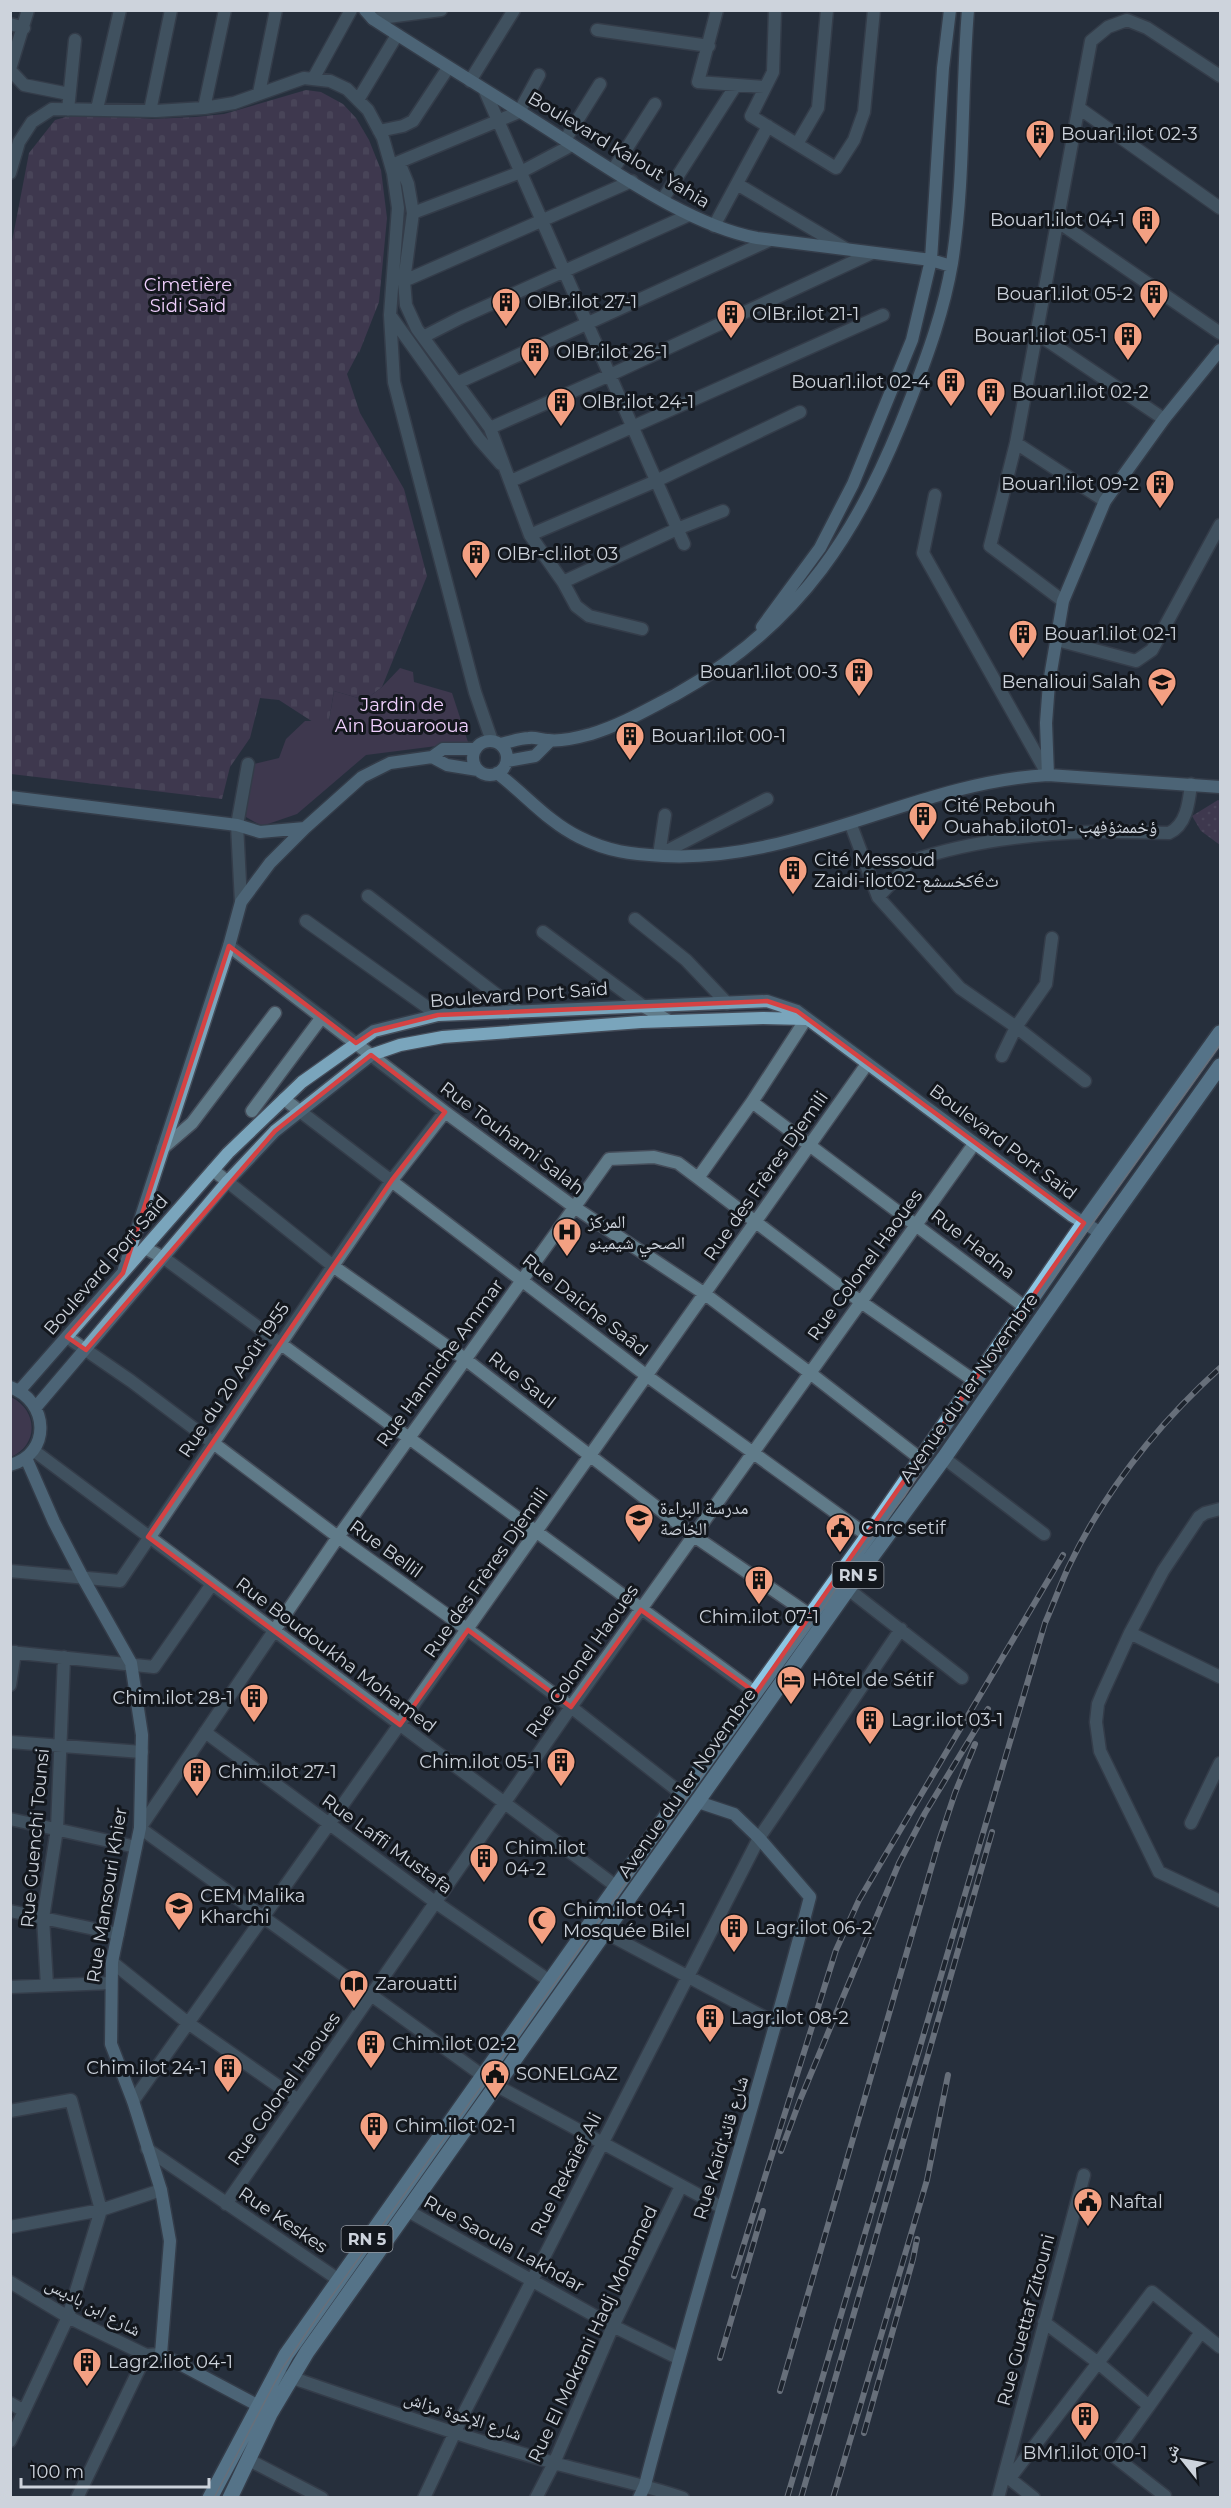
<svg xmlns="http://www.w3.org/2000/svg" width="1231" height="2508" font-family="Montserrat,'Noto Naskh Arabic',sans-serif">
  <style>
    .cemetery { fill: url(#cemetery-stones) }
    .park { fill: url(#park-dots) }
    .garden { fill: #5b4365 }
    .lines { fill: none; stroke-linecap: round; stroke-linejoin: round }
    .street-casing { stroke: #454d5a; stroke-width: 15 }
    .secondary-casing { stroke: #454d5a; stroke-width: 15 }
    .primary-casing { stroke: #454d5a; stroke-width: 18 }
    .street { stroke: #607b89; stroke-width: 12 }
    .secondary { stroke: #7aa5bc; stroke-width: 12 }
    .primary { stroke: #8ec6e4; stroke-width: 15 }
    .tram { stroke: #b6bcc6; stroke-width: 1.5 }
    .rail-casing { stroke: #b6bcc6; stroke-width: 6 }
    .rail { stroke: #13171d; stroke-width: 4; stroke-dasharray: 11; stroke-linecap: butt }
    .marked { fill: none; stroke: #d54243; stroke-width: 4.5; stroke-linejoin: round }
    .labels { text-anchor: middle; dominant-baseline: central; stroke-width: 6; stroke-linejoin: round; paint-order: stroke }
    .shield { fill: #13171d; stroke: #959ba3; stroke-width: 1.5 }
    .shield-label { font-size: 16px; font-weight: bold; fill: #cdd3dc }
    .poi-label { font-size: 18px; fill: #cdd3dc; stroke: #13171d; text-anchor: start }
    .street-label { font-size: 18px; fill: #cdd3dc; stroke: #13171d }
    .park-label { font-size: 18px; fill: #f0d0fd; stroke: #13171d }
  </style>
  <defs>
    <pattern id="cemetery-stones" width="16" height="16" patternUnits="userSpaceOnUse" patternTransform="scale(1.5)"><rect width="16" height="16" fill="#5b4365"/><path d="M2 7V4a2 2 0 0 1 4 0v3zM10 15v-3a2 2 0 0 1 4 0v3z" fill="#715d7a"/></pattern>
    <pattern id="park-dots" width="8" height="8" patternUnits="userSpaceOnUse" patternTransform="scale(1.5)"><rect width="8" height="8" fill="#5b4365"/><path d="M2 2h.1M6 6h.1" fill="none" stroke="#715d7a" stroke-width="1.8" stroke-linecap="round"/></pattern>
  </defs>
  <rect width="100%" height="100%" fill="#272f3d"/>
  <path class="cemetery" d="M306,90L321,92L343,104L356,118L369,140L381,170L387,218L379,302L359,353V351L347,374L360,413L404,489L427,576L382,687L365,700L334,691L329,721L313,722L279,700L260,698L250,738L230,767L222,799L11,774L10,252L29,153L55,120L80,113L152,119L195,117L224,114Z"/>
  <path class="park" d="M1218,800L1220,801V845L1201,831L1192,816Z"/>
  <path class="garden" d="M400,668L413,672L414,682L452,693L468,742L366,755L297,814L262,826L246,817L247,793L254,764L279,758L286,739L305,721H329L334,691L365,700L382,687Z
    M11,1397C38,1410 39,1445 11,1457Z"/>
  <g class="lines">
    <g class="street-casing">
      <path id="street" d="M717,10L698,82L765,87
        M775,10L773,72L751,116L836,168L854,140L864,112L874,10
        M373,19L441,10
        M10,24L24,28
        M597,30L709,46
        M10,69L28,10
        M10,70L24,85L69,94
        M313,79L351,10
        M470,81L514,10
        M485,91L684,544
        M259,93L276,10
        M358,100L397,35
        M204,108L225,10
        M1079,108L1220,208
        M97,109L120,10
        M68,110L75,40
        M150,111L171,10
        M379,131L403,126L413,121L448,68
        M565,140L600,84
        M797,144L818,108L827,10
        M399,162L519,112L539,75
        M391,165L399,162L408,184L413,213L404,281L406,305L417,329L490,428L530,535L563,582L576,606L589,616L642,629
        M613,170L655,104
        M10,173L19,142L32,122L52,109L156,111L204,108L234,103L304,78L330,81L347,89L368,110L383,138L393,173L398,208L390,315L394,382L475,692L492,741
        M737,184L846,249
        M663,199L736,85
        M413,213L521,172L572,145
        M1057,221L1220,333
        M714,226L768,126
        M404,281L632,181
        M390,315L479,439L501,464
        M1036,333L1164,419
        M423,337L460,318L689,215
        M457,383L770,240
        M490,428L610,375L872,253
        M1016,443L1105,501
        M511,481L883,315
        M935,495L923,553L1048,775
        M530,535L656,481L800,412
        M563,582L677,529L723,511
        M1063,601L990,546L1016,443L1091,41L1108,27L1127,20L1147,28L1220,76
        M1057,640L1136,661L1152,650L1220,525
        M851,825L878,897L960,988L1016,1027L1002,1056
        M659,855L767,799
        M659,855L665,815
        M368,896L518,1011
        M878,897L902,872L908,862C965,842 1030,834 1090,832C1116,831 1143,833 1169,833C1187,825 1189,801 1191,784
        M241,902L237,825L248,764
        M635,919L686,960L727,1003
        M306,921L438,1015
        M543,932L643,1006L669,1021
        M1052,938L1046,984L1016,1027L1085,1081
        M229,946L445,1112L574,1207L705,1294L810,1373L922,1460
        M284,1099L647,1376L868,1536
        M752,1102L1026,1308
        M252,1111L322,1017
        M163,1148L192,1123L275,1013
        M213,1170L333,1266L465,1359L694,1536L810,1615
        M698,1178L861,1302L976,1382
        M145,1248L164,1258L756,1693
        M67,1337L131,1381L338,1537L468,1630L571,1707L682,1794
        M33,1450L617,1887
        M944,1458L1044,1534
        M1220,1509L1205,1513L1199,1517L1163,1571L1130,1633L1103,1692L1098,1704L1096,1722L1100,1751L1159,1872L1220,1901
        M10,1571L120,1581L333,1266L392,1180L445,1112
        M848,1589L962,1678
        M1130,1633L1220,1677
        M10,1652L154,1667L212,1584
        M10,1685L15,1652
        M205,1732L435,1902L551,1982
        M10,1742L142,1752
        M10,1819L136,1847
        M1191,1823L1220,1763
        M10,1911L118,1934
        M606,1933L777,2024
        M112,1962L188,2023L298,2100
        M47,1985L43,1918L57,1829L64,1657
        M10,1987L111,1983
        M133,2101L867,1064
        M10,2111L71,2100L101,2210L68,2317L10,2441
        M147,2149L339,2280
        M226,2204L571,1707L974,1144
        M721,2207L497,2086L140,1828L338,1537L609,1159L654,1157L678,1163L698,1178L752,1102L806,1019
        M408,2211L613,2326L678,2358
        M10,2227L101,2210L161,2190
        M10,2282L68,2317L146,2355L161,2354
        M1044,2322L1097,2362L1149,2406L1201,2332
        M283,2378L290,2377C377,2407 463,2437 551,2462C595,2475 640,2483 683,2498
        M10,2403L24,2411
        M1149,2406L1115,2453V2457L1165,2496
        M249,2460L322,2498
        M1005,2475L1034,2498
        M1010,2478L1152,2292L1220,2347
        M77,2498L146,2355
        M424,2498L464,2413L759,1838L901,1629
        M536,2498L554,2463L613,2326L681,2186
        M998,2498L1084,2175"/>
    </g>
    <g class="secondary-casing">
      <path id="secondary" d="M365,10L373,19C436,60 500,98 563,139C618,174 692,226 757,238L931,260L951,266
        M762,627L820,548L853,484L912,340L931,260L943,68L950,10
        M473 758a17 17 0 1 1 34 0a17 17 0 1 1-34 0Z
        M500,744C510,742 520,738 529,738C535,737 542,740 548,740C560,742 580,737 591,734C621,725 648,709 675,695C802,624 860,530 911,398C928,354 944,310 952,263C965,180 961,94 968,10
        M432,757L447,765L478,770
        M507,761L535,756L550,741
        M497,773C525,794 548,822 579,837C609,852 631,854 663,856C799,863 916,782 1048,775L1220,787
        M1048,775L1046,723L1049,683L1063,601L1105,501L1164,419L1220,350
        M10,797L237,825L260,832L305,828
        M124,1269L229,946L241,902L270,863L305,828L362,777L390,763L432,757L443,749H476
        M10,1387C49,1401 52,1454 10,1465
        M20,1390L228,1153L302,1082L374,1031L438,1015L767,1001L797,1011L1071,1215L1101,1233
        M36,1407L228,1181L275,1131L371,1055L400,1045L443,1037L641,1022L763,1018L806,1019
        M26,1458L54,1522L83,1578L131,1663L142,1735L140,1828L112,1962L111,2044L133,2101L161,2190L170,2241L161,2354L257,2405
        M639,2498L645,2485C696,2288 759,2094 810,1897L759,1838L734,1814L698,1802"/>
    </g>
    <g class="primary-casing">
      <path id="primary" d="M210,2498L286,2355L682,1794L868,1536L1084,1223L1220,1033
        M230,2498L270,2414L307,2352L848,1589L944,1458L1101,1233L1220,1066"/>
    </g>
    <use href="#street" class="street"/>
    <use href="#secondary" class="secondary"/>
    <use href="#primary" class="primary"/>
    <path class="tram" d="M214,2498L282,2369L324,2307L585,1941L778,1666L827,1602L853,1561L904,1497L974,1389L1220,1045"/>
    <g class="rail-casing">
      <path id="rail" d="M781,2151L800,2100L899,1863L925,1813L988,1709
        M734,2276L836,1950L859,1900L886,1854L1063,1555
        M720,2358L763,2211
        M780,2391L939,1841L955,1793L975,1744
        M864,2433L913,2259L917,2239
        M787,2498L1045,1623C1053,1605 1060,1586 1068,1568C1104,1492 1158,1424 1220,1368
        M801,2498L992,1832
        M833,2498L927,2180L948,2075"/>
    </g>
    <use href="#rail" class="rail"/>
  </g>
  <path d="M0 0H1231V2508H0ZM229,946L356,1043L374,1031L438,1015L767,1001L797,1011L1084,1223L756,1693L641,1610L571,1707L468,1630L400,1725L148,1537L392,1180L445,1112L371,1055L275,1131L86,1350L67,1337L123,1273Z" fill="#272f3d" fill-opacity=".55" fill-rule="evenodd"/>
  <path class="marked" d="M229,946L356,1043L374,1031L438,1015L767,1001L797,1011L1084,1223L756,1693L641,1610L571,1707L468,1630L400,1725L148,1537L392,1180L445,1112L371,1055L275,1131L86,1350L67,1337L123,1273Z"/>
  <defs>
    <g id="building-pin" transform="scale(1.5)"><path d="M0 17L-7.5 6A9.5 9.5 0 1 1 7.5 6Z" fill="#f3a082" stroke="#13171d"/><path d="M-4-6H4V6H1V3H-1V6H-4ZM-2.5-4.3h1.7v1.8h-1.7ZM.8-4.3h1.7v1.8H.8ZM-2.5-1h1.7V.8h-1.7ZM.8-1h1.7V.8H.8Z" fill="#111"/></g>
    <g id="school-pin" transform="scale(1.5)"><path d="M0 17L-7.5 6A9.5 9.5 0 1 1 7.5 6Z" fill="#f3a082" stroke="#13171d"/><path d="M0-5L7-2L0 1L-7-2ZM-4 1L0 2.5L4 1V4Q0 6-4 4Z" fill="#111"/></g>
    <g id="hospital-pin" transform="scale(1.5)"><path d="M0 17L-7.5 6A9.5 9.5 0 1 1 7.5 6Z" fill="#f3a082" stroke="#13171d"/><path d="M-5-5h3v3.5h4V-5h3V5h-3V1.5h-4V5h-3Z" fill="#111"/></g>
    <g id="civic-pin" transform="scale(1.5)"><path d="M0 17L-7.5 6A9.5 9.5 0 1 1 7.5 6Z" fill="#f3a082" stroke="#13171d"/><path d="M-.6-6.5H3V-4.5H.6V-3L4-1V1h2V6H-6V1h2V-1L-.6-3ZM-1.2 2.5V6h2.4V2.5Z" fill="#111"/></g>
    <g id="hotel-pin" transform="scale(1.5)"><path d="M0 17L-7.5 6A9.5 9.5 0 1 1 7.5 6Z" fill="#f3a082" stroke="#13171d"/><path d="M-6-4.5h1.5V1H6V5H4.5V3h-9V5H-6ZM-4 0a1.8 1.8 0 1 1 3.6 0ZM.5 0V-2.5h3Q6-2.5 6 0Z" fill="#111"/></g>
    <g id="mosque-pin" transform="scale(1.5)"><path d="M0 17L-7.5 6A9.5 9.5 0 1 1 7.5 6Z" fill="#f3a082" stroke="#13171d"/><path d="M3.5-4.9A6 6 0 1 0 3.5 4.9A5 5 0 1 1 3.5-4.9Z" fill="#111"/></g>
    <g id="library-pin" transform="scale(1.5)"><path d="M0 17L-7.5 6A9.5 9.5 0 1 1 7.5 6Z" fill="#f3a082" stroke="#13171d"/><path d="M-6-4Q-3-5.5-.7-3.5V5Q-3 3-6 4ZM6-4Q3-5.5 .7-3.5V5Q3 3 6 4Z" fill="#111"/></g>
  </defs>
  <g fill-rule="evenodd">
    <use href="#building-pin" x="1040" y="134"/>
    <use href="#building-pin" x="1146" y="220"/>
    <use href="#building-pin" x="1154" y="294"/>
    <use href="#building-pin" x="506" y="302"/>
    <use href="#building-pin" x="731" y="314"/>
    <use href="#building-pin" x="1128" y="336"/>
    <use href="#building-pin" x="535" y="352"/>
    <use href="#building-pin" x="951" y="382"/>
    <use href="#building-pin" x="991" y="392"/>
    <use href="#building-pin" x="561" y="402"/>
    <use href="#building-pin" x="1160" y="484"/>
    <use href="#building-pin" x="476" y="554"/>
    <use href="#building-pin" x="1023" y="634"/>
    <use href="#building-pin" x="859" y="672"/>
    <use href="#school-pin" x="1162" y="682"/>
    <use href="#building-pin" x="630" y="736"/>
    <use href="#building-pin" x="923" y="816"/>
    <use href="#building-pin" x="793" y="870"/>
    <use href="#hospital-pin" x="567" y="1232"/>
    <use href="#school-pin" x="639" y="1518"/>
    <use href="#civic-pin" x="840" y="1528"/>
    <use href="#building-pin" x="759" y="1580"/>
    <use href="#hotel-pin" x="791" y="1680"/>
    <use href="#building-pin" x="254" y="1698"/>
    <use href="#building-pin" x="870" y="1720"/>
    <use href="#building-pin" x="561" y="1762"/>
    <use href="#building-pin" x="197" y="1772"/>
    <use href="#building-pin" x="484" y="1858"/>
    <use href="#school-pin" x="179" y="1906"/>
    <use href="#mosque-pin" x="542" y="1920"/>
    <use href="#building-pin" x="734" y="1928"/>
    <use href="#library-pin" x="354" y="1984"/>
    <use href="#building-pin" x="710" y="2018"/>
    <use href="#building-pin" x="371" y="2044"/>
    <use href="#building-pin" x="228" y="2068"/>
    <use href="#civic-pin" x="495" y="2074"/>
    <use href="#building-pin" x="374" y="2126"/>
    <use href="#civic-pin" x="1088" y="2202"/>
    <use href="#building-pin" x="87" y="2362"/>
    <use href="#building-pin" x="1085" y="2416"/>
  </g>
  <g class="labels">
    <g class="shield">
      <rect x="832.5" y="1562" width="51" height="26" rx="4.5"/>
      <rect x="341.5" y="2226" width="51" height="26" rx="4.5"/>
    </g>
    <g class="shield-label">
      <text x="858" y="1575">RN 5</text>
      <text x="367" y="2239">RN 5</text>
    </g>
    <g class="poi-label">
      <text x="1061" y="134">Bouar1.ilot 02-3</text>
      <text x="1125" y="220" text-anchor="end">Bouar1.ilot 04-1</text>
      <text x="1133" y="294" text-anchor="end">Bouar1.ilot 05-2</text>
      <text x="527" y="302">OlBr.ilot 27-1</text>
      <text x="752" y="314">OlBr.ilot 21-1</text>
      <text x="1107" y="336" text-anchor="end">Bouar1.ilot 05-1</text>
      <text x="556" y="352">OlBr.ilot 26-1</text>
      <text x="930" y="382" text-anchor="end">Bouar1.ilot 02-4</text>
      <text x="1012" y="392">Bouar1.ilot 02-2</text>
      <text x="582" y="402">OlBr.ilot 24-1</text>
      <text x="1139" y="484" text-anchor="end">Bouar1.ilot 09-2</text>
      <text x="497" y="554">OlBr-cl.ilot 03</text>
      <text x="1044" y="634">Bouar1.ilot 02-1</text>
      <text x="838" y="672" text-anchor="end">Bouar1.ilot 00-3</text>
      <text x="1141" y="682" text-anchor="end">Benalioui Salah</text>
      <text x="651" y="736">Bouar1.ilot 00-1</text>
      <text x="944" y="806">Cité Rebouh<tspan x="944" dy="21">Ouahab.ilot01- ؤخممثؤفهب</tspan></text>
      <text x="814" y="860">Cité Messoud<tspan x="814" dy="21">Zaidi-ilot02-كخسشعéث</tspan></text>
      <text x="588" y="1222">المركز<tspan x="588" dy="21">الصحي شيمينو</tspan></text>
      <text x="660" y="1508">مدرسة البراءة<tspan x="660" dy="21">الخاصة</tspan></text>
      <text x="861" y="1528">Cnrc setif</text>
      <text x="759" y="1617" text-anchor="middle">Chim.ilot 07-1</text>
      <text x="812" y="1680">Hôtel de Sétif</text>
      <text x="233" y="1698" text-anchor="end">Chim.ilot 28-1</text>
      <text x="891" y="1720">Lagr.ilot 03-1</text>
      <text x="540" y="1762" text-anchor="end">Chim.ilot 05-1</text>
      <text x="218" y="1772">Chim.ilot 27-1</text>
      <text x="505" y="1848">Chim.ilot<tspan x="505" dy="21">04-2</tspan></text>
      <text x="200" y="1896">CEM Malika<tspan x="200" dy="21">Kharchi</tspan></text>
      <text x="563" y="1910">Chim.ilot 04-1<tspan x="563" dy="21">Mosquée Bilel</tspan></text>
      <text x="755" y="1928">Lagr.ilot 06-2</text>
      <text x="375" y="1984">Zarouatti</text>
      <text x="731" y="2018">Lagr.ilot 08-2</text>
      <text x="392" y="2044">Chim.ilot 02-2</text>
      <text x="207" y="2068" text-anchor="end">Chim.ilot 24-1</text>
      <text x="516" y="2074">SONELGAZ</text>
      <text x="395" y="2126">Chim.ilot 02-1</text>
      <text x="1109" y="2202">Naftal</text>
      <text x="108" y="2362">Lagr2.ilot 04-1</text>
      <text x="1085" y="2453" text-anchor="middle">BMr1.ilot 010-1</text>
    </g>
    <g class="street-label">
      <text transform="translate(619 150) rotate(31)">Boulevard Kalout Yahia</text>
      <text transform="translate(519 995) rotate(-4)">Boulevard Port Saïd</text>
      <text transform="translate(512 1138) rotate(37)">Rue Touhami Salah</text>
      <text transform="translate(1003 1142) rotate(37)">Boulevard Port Saïd</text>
      <text transform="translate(766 1176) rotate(-55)">Rue des Frères Djemili</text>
      <text transform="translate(973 1244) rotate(38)">Rue Hadna</text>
      <text transform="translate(106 1265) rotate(-49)">Boulevard Port Saïd</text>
      <text transform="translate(865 1265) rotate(-54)">Rue Colonel Haoues</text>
      <text transform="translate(585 1305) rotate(38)">Rue Daiche Saâd</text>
      <text transform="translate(440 1363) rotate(-54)">Rue Hanniche Ammar</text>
      <text transform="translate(234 1380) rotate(-56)">Rue du 20 Août 1955</text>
      <text transform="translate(522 1380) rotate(38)">Rue Saul</text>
      <text transform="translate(969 1388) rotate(-55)">Avenue du 1er Novembre</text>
      <text transform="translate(386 1549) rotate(36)">Rue Bellil</text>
      <text transform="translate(486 1573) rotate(-55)">Rue des Frères Djemili</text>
      <text transform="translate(336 1655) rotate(37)">Rue Boudoukha Mohamed</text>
      <text transform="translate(582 1661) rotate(-55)">Rue Colonel Haoues</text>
      <text transform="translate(687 1783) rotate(-55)">Avenue du 1er Novembre</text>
      <text transform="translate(35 1838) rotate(-85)">Rue Guenchi Tounsi</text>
      <text transform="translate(387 1844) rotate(36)">Rue Laffi Mustafa</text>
      <text transform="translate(107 1895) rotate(-81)">Rue Mansouri Khier</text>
      <text transform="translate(284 2089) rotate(-55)">Rue Colonel Haoues</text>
      <text transform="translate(721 2148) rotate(-73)">Rue Kaïd;شارع قائد</text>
      <text transform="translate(566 2174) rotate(-63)">Rue Rekaïef Ali</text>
      <text transform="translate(283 2220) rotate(34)">Rue Keskes</text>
      <text transform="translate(504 2244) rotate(29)">Rue Saoula Lakhdar</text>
      <text transform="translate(93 2307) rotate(28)">شارع ابن باديس</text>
      <text transform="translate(1026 2320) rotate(-75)">Rue Guettaf Zitouni</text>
      <text transform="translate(593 2334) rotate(-65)">Rue El Mokrani Hadj Mohamed</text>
      <text transform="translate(463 2416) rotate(18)">شارع الإخوة مزاش</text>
    </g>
    <g class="park-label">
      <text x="188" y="285">Cimetière<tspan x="188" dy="21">Sidi Saïd</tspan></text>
      <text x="402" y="705">Jardin de<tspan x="402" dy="21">Ain Bouarooua</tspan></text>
    </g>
  </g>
  <rect width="1231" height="2508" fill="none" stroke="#cdd3dc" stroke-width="24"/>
  <g transform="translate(1183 2460) rotate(301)" stroke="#13171d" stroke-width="4.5" paint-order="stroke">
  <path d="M0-4.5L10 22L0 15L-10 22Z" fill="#cdd3dc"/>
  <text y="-9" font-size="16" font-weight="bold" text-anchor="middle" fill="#cdd3dc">ش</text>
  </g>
  <path d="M21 2478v9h188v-9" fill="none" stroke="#cdd3dc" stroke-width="3"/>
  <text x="30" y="2478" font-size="18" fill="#cdd3dc" stroke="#13171d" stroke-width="4.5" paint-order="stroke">100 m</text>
</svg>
